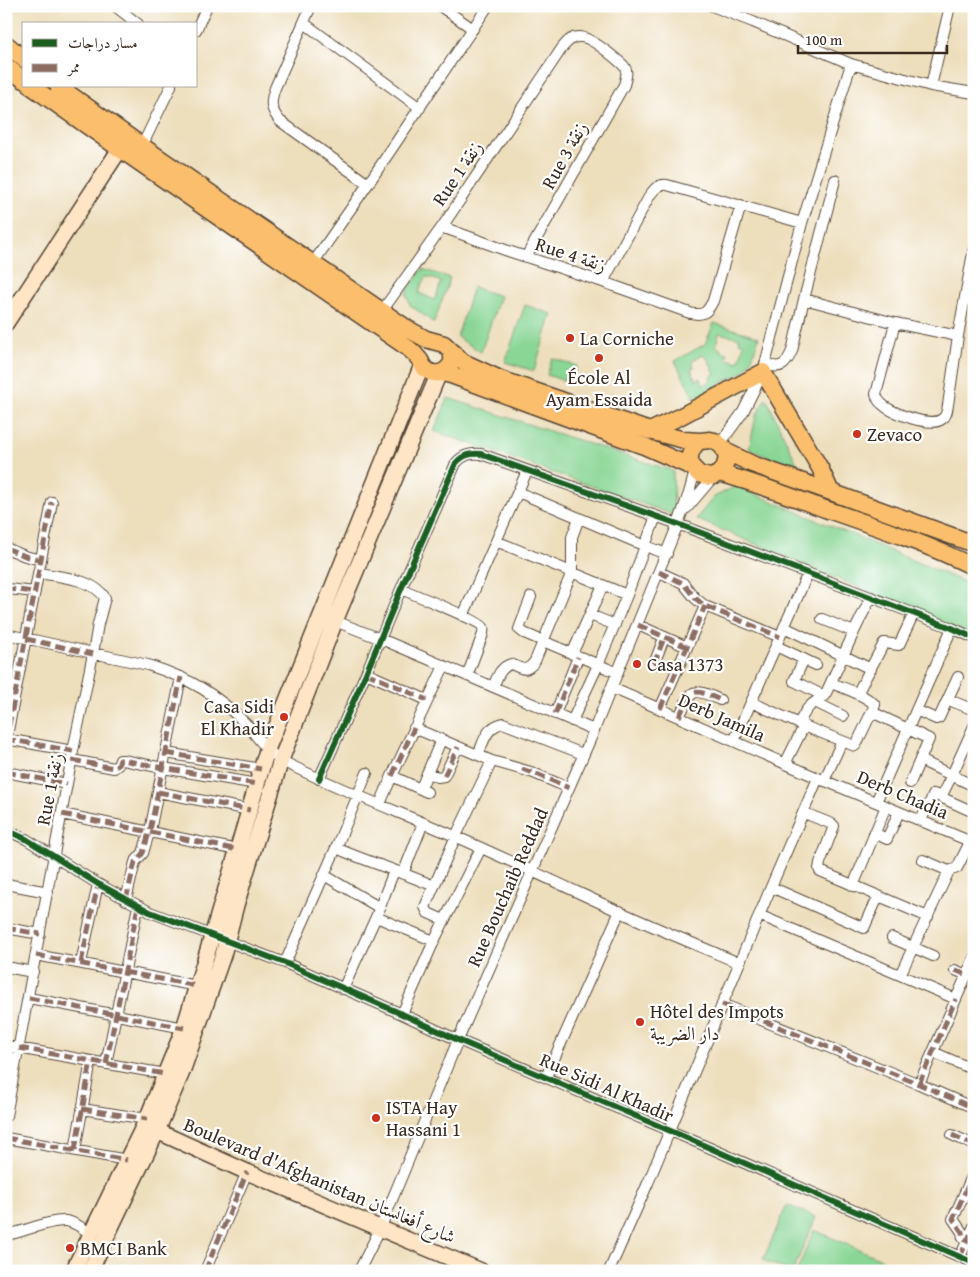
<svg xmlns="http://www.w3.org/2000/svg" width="980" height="1277" font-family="'Gentium Book Plus',Amiri,serif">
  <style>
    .green { fill: #89d695; stroke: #62805a; fill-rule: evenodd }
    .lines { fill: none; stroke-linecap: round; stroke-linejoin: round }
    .street-casing { stroke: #564536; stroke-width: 12 }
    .secondary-casing { stroke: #564536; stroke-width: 18 }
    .primary-casing { stroke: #564536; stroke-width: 19 }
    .street { stroke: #fff; stroke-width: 10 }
    .secondary { stroke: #fde5c5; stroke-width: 15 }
    .primary { stroke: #fabe6d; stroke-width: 16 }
    .quiet { stroke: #8d6e63; stroke-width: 5; stroke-dasharray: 10 5; stroke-linecap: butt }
    .cycleway-casing { stroke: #fff; stroke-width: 9 }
    .cycleway { stroke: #1b5e20; stroke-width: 6 }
    .poi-dot { fill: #c8321e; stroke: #fff; stroke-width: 2 }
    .labels { text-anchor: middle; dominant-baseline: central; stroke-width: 4.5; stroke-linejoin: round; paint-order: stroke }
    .street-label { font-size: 19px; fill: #3b2a1e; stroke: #fff }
    .poi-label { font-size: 19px; fill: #3b2a1e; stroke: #fff; text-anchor: start }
  </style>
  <rect width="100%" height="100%" fill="#fff"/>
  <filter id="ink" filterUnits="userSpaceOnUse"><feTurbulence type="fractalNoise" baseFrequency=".02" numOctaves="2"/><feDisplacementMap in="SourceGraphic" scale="10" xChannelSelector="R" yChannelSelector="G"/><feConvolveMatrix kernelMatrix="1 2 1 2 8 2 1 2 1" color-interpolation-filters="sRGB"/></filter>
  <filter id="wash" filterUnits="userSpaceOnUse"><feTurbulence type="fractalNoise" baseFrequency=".0096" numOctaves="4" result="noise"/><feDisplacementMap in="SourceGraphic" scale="20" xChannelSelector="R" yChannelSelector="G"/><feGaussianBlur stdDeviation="1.12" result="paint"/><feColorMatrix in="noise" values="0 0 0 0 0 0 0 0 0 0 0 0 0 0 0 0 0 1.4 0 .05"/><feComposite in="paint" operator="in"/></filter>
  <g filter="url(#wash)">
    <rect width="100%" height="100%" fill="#eddebc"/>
    <path class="green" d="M422,269L450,278L434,323L410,305L406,293ZM426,277L432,278L441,282L435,300L419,293L422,283H424Z
      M473,287L500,296L481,352L457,337Z
      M525,305L552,314L534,371L505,362Z
      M714,323L759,337L751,361L743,372L694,398L675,361L705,344ZM719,333L740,338L739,342L744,344L739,362L726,359L728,353L720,351L721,349L718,348L716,345ZM703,354L704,356H706L715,374L710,377L711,381L703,385L700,378L696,380L691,369L694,367L692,361Z
      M552,358L577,366L571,383L547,375Z
      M448,398L673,471L674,515L434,431Z
      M766,398L800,470L749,449L756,416Z
      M736,486L974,586V636L696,519L714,497Z
      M787,1205L816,1217L793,1271H789L763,1260Z
      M814,1230L909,1271H797Z"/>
  </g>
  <g filter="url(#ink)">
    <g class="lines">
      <g class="street-casing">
        <path id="street" d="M115,6L138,24
          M311,6L275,88C270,102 270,109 280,121L368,184
          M440,6L473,29
          M712,6L753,22L851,64L931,86L974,93
          M304,23L420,108
          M196,30L207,6
          M931,86L950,6
          M142,146L171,86
          M442,227L508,251L603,282L690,313C703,316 707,313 713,301L741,205
          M313,263L368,184L488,6
          M603,282L650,195C655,188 659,184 667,185L802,223
          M804,299L895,323L958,336
          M382,311L442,227L562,48C566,43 571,37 578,37C589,35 614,57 622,64C629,70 626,77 624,85L526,257
          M895,323L876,394C877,398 878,401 882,404C891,413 931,428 942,419C947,416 947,410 948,405L958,336L974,247
          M766,364C781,370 786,365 792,351L804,299L835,180
          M720,444L743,412L763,372L802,223L851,64
          M518,492L645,546L667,554
          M687,508L714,476
          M496,541L627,595
          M6,548L25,556L41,560
          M659,572L683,583L695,598L705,606L780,637
          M6,587L8,589L35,592
          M401,589C411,593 480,621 483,627C484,629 483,631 483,634L467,676
          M531,597L519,629L524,633L618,673
          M590,615L615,625
          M463,616L527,471
          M822,619L854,632
          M335,621L381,639L594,730
          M638,625L687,647
          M784,627L871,669
          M6,634L148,665C191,679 215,693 247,725C259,738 267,753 284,762C340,790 399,812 457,837C511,861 564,886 618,911C658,929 699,946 739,963
          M776,646L816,665
          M572,654L603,585
          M804,659L794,681L824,696
          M654,664L664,638
          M366,673L427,700
          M493,687C497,678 500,667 511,664C523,669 526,673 535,661L572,572V537L579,518
          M612,688L818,778L974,843
          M857,694L884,643L899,645L914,613
          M949,700L974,710
          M751,702L804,726L855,746L857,743L875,705C866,695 844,688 831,683
          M815,702L843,716
          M660,709L705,606
          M916,710L936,719L939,718L958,677
          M872,712L929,739L910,783
          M555,714L578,657
          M679,717C692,690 690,686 720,700
          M572,721L598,665L627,595L656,516
          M799,724C802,718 804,711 810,706C815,701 821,699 826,693L854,632L871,597
          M414,728L492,761L531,772L569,788
          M6,739L73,751
          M6,741L52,502
          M734,741L808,573
          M166,753L261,769
          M478,755C484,741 486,727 503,723L583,754
          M72,760L114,768L118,765L120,760H123L163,768L257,784
          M920,760L974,786
          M785,764L804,726
          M6,772L67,784
          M427,773L438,777L444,776L458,747
          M392,776L444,666
          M319,779L366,673L401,589L456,463C463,455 470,453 481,454L678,524L952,628L974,638
          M824,781L842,741
          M421,788L441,740
          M158,792L250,810
          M941,797L952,775L974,726
          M876,802L952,628
          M380,804L392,776L427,792
          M804,813L832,824L834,826L820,863L819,869L820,871L928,917
          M62,814L238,850
          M921,820L934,794L969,810
          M6,830L26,839L98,884L150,912L285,963L402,1014L458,1040L687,1138L974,1263
          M874,833L887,839L899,812
          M336,848C368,862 402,872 434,886
          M923,860L949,871L957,868L970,842
          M403,874L423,823
          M324,875L380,908
          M6,884L48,892
          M853,886L886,806
          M771,887L864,928L878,897
          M126,900L135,862L143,853L151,826L181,677
          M759,915L956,999
          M376,917L434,941
          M444,920L428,913L425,907L456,836L492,761
          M6,928L40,934
          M892,938L933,956
          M36,955L197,986
          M81,963L98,884
          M285,963L336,848L367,773
          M6,967L33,972
          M955,970L967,975
          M900,975L949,871
          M343,989L376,917L394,871
          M29,998L184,1028
          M722,1004L919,1084L974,1108
          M402,1014L434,941L481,848
          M6,1046L165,1074
          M933,1052L974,1070
          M106,1064L138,906
          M546,1077L620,911
          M919,1084L974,958
          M82,1109L147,1119
          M6,1116L73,751L93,654L98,624L105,598C94,579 58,576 38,573
          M952,1135L974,1145
          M6,1138L127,1160
          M75,1150L91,1061
          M974,1172L953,1219L962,1232L963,1238L967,1241L974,1244
          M6,1235C24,1232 48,1220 66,1221C75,1222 84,1229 91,1234
          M960,1257L974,1226
          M205,1271L247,1172
          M359,1271L380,1229L458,1040L590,740L678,524L689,493L695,471
          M609,1271L648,1183L771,887L818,778"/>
      </g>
      <g class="secondary-casing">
        <path id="secondary" d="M6,323L120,149
          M148,1127L247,1172L481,1271
          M73,1271L147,1119L184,1028L208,950L267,750L422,365
          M90,1271L157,1131L182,1072L223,955L236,905L281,760L335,621L439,373"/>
      </g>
      <g class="primary-casing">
        <path id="primary" d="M6,44L24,59
          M6,66L24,80
          M31,86L120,149L408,348C412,351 416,355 419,359C421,361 422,364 423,366C428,374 440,376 447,369C453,364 453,358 451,351
          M58,86L142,146L408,329L426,339L444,344L463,362L500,379L650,431L684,440L700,441L710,440L715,441L723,447L727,458L724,468L719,473L714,476L709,477L699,474L692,467L690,461V455L692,450L695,445L700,441
          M441,373L451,375L644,446L692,467
          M650,431L683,415L763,372L820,468L831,492
          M725,451L752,464L831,492L974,544
          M719,473C756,483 792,497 828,510C877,527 927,544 974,567"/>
      </g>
      <use href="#street" class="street"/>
      <use href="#secondary" class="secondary"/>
      <use href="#primary" class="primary"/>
      <path class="quiet" d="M6,548L25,556L41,560
        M659,572L683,583L695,598L705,606L780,637
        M6,587L8,589L35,592
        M638,625L687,647
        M26,639L93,654
        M654,664L664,638
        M366,673L427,700
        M660,709L705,606
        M555,714L578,657
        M679,717C692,690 690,686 720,700
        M6,739L73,751
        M6,741L52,502
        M166,753L261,769
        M72,760L114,768L118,765L120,760H123L163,768L257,784
        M522,769L539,775L569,788
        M6,772L67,784
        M392,776L414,728
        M444,776L458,747
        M158,792L250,810
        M62,814L238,850
        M126,900L135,862L143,853L151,826L181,677
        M6,928L40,934
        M36,955L197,986
        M81,963L98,884
        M955,970L967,975
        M29,998L184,1028
        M722,1004L919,1084L974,1108
        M19,1048L165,1074
        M106,1064L138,906
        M919,1084L956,999
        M82,1109L147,1119
        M952,1135L974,1145
        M6,1138L127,1160
        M75,1150L91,1061
        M974,1172L953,1219L962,1232L963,1238L967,1241L974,1244
        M960,1257L974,1226
        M205,1271L247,1172"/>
      <g class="cycleway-casing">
        <path id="cycleway" d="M319,779L366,673L401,589L456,463C463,455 470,453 481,454L678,524L952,628L974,638
          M6,830L26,839L98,884L150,912L285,963L402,1014L458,1040L687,1138L974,1263"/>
      </g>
      <use href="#cycleway" class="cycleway"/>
    </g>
  </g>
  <g class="poi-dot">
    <circle cx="570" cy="338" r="5"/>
    <circle cx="599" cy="358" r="5"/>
    <circle cx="857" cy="434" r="5"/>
    <circle cx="637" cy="664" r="5"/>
    <circle cx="284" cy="717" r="5"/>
    <circle cx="640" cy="1022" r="5"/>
    <circle cx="376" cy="1118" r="5"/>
    <circle cx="70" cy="1248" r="5"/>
  </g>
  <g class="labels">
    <g class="street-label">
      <text transform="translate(564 155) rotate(-61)">Rue 3 زنقة</text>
      <text transform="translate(457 173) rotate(-56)">Rue 1 زنقة</text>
      <text transform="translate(571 254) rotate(18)">Rue 4 زنقة</text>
      <text transform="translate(722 717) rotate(24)">Derb Jamila</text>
      <text transform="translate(49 789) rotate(-79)">Rue 1 زنقة</text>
      <text transform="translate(903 794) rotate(23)">Derb Chadia</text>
      <text transform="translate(507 887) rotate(-66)">Rue Bouchaib Reddad</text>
      <text transform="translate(607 1087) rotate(24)">Rue Sidi Al Khadir</text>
      <text transform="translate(320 1180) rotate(23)">Boulevard d'Afghanistan شارع أفغانستان</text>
    </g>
    <g class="poi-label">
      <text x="580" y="338">La Corniche</text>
      <text x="599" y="377" text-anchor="middle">École Al<tspan x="599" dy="22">Ayam Essaida</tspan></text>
      <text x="867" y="434">Zevaco</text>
      <text x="647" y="664">Casa 1373</text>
      <text x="274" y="706" text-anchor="end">Casa Sidi<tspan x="274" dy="22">El Khadir</tspan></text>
      <text x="650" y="1011">Hôtel des Impots<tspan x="650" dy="22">دار الضريبة</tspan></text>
      <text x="386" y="1107">ISTA Hay<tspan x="386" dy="22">Hassani 1</tspan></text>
      <text x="80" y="1248">BMCI Bank</text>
    </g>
  </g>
  <rect width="980" height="1277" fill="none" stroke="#fff" stroke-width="25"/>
  <rect x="22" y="22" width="175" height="65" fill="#ffffff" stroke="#b1aaa5"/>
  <rect x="32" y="39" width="25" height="8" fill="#1b5e20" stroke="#b1aaa5"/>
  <text x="68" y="48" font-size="15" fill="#3b2a1e">مسار دراجات</text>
  <rect x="32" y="64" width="25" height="8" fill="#8d6e63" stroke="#b1aaa5"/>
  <text x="68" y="72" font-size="15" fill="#3b2a1e">ممر</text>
  <path d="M798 45v8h149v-8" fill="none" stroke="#3b2a1e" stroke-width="2.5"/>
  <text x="805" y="45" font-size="15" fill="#3b2a1e" stroke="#ffffff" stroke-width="4" paint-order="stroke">100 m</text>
</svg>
